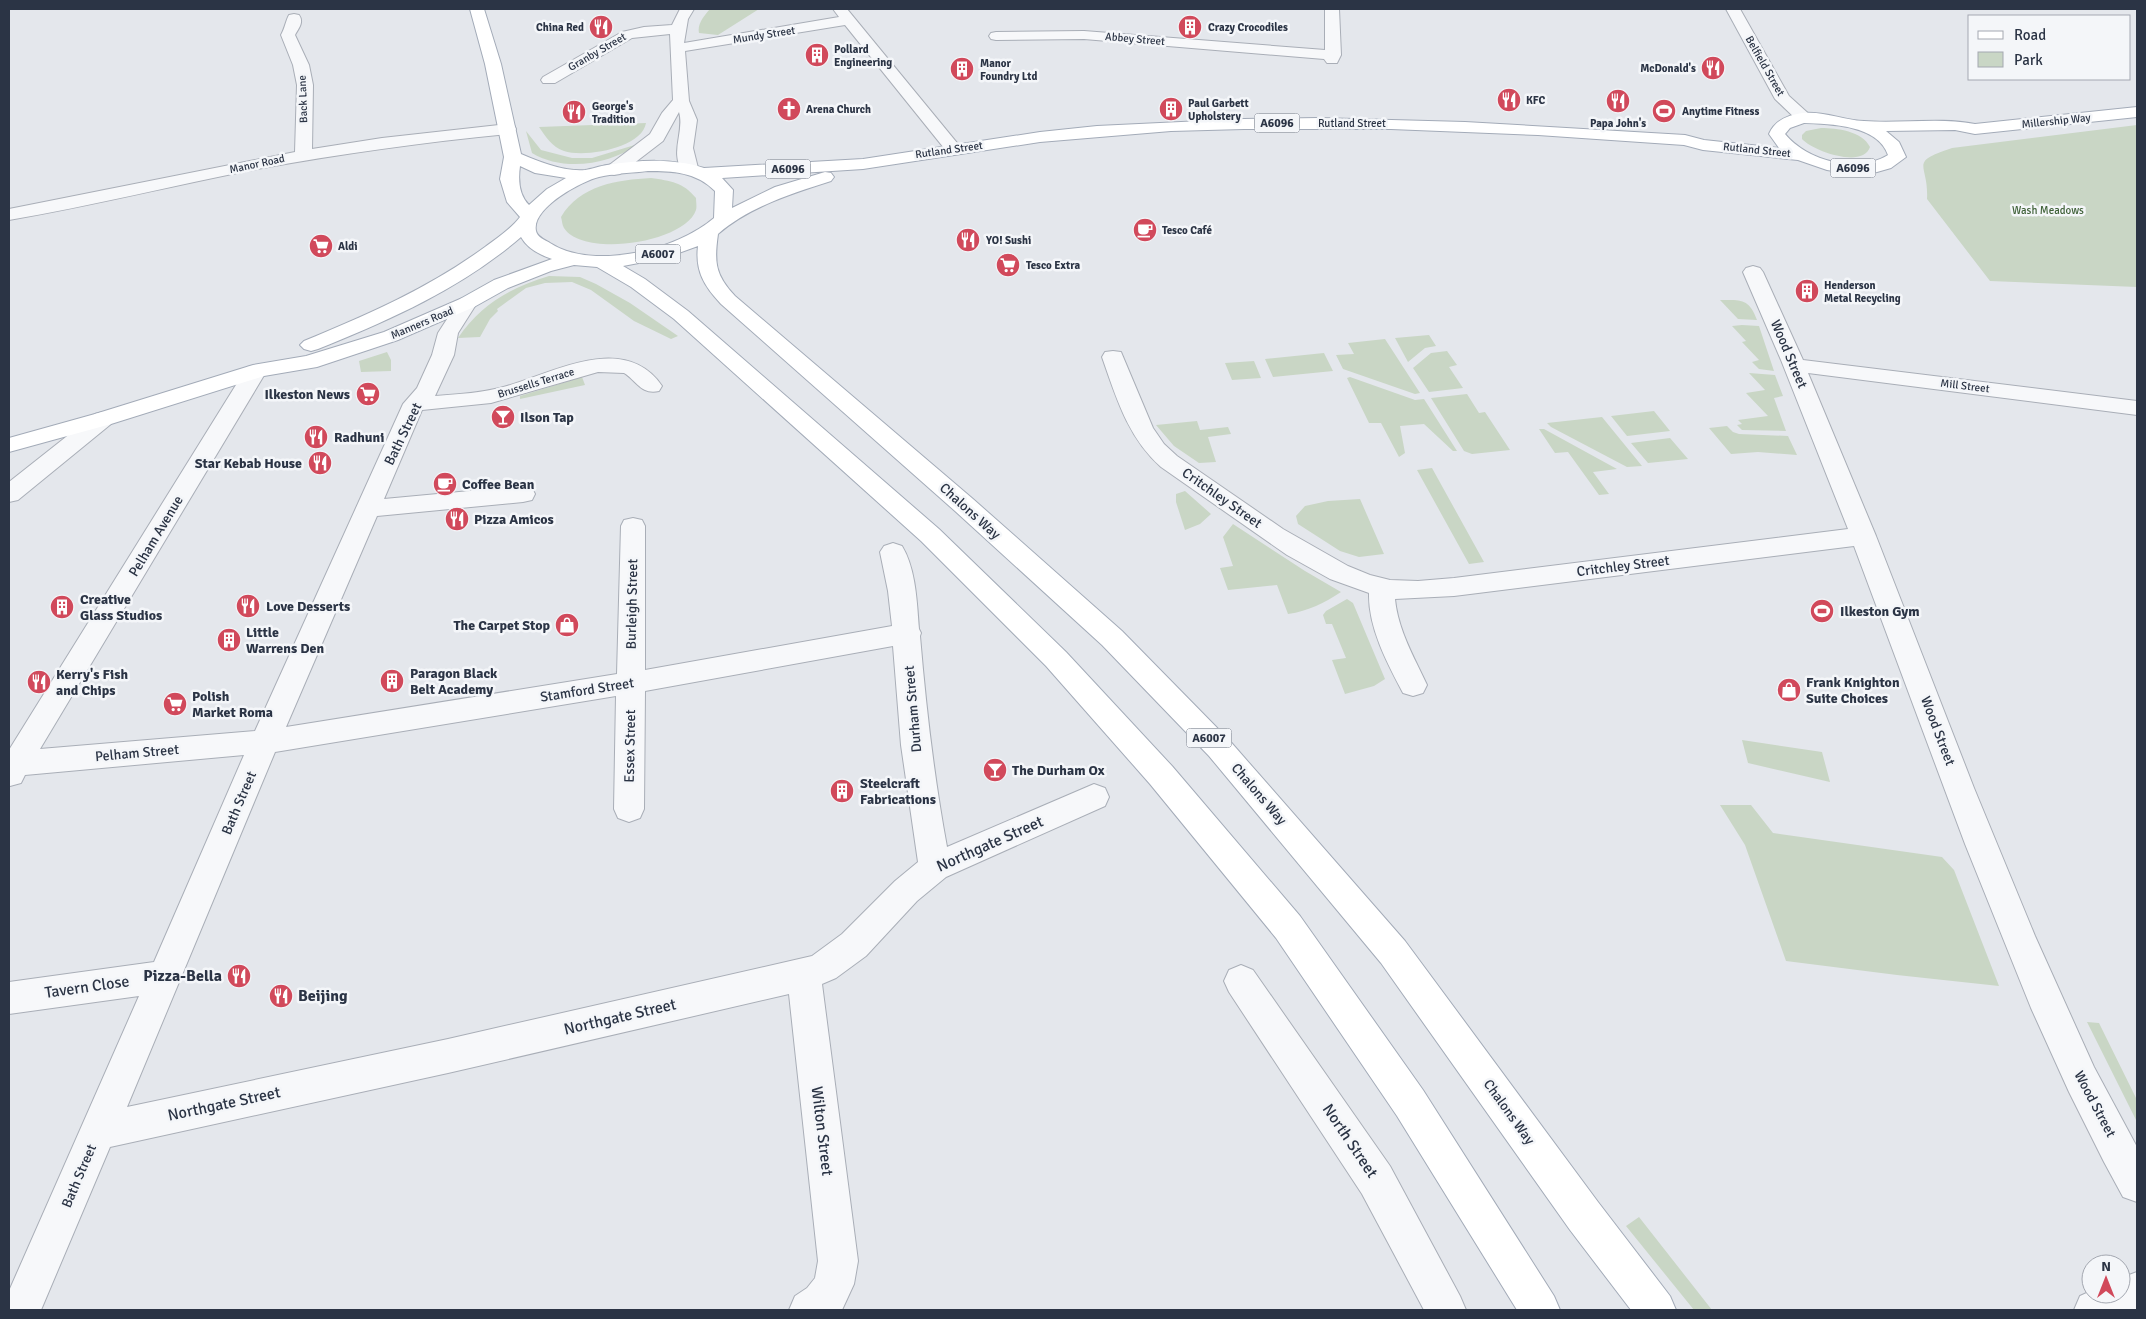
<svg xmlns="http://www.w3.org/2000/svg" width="2146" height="1319" font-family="Signika,sans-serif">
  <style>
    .green { fill: #c9d6c5 }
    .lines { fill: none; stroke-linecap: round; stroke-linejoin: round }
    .minor-casing { stroke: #a9aeb7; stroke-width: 2 }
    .major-casing { stroke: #a3abb8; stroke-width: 2 }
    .minor { fill: #f7f8fa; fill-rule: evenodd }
    .major { fill: #fff; fill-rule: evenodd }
    .labels { text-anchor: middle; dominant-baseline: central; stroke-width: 5; stroke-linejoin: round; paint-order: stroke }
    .far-poi-label { font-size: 11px; font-weight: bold; fill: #2b3445; stroke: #f4f6f9; text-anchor: start }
    .far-street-label { font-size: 11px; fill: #2b3445; stroke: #f4f6f9 }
    .far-park-label { font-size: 11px; fill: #3f6138; stroke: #f4f6f9 }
    .shield { fill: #f4f6f9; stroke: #676e7b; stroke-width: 1 }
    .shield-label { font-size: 12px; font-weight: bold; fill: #2b3445 }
    .street-label { font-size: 14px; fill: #2b3445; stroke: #f4f6f9 }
    .poi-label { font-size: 14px; font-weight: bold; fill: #2b3445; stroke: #f4f6f9; text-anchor: start }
    .near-street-label { font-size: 16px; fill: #2b3445; stroke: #f4f6f9 }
    .near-poi-label { font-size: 16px; font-weight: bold; fill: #2b3445; stroke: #f4f6f9; text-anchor: end }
  </style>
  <rect width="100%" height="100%" fill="#e4e7ec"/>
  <path class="green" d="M710,9H759L718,35L699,33C697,24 704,16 710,9Z
    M646,123C642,148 585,158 564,151C552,147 546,137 539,127Z
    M2137,125V287L1990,281L1927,199C1929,163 1907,163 1952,148Z
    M1821,128C1837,128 1862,131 1870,147C1863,169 1813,151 1802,139V135L1806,131Z
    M526,131L541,150L572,158H592L638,144C610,165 563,172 532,153Z
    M651,178C671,181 683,182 696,198C696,201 697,207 696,210C685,243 583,258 564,228C562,225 562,220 561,217C580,185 617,180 651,178Z
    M549,276L580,277L596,284L630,303L678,336L671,339L634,321L591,290L572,282L545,283L526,288L497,309L498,311L490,319L480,337L458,338C481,304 510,288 549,276Z
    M1720,300C1741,300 1749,298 1757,320L1738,319Z
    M1742,325L1759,326L1774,371L1759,369L1752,362L1759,360L1742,342L1746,341L1732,326Z
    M1429,335L1436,346L1425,348L1408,362L1395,338Z
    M1385,339L1420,393L1415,394L1343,369L1336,355L1354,354L1348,343Z
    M1447,351L1457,365L1449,367L1463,388L1429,392L1413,368L1431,353Z
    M387,352L391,360V371L361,372L359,361Z
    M1324,353L1333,371L1273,377L1265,359Z
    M1254,361L1261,378L1232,380L1225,363Z
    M1749,373L1775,375L1783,396L1774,398L1786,431L1742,430L1737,425L1742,424L1738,420L1768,416L1746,393L1765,390Z
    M582,377L585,385L520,399V396Z
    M1350,377L1415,400L1424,399L1457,451H1453L1424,424L1400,426L1405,453L1399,457L1381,423H1369L1347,378Z
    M1467,394L1479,413L1485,412L1510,450L1472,454L1464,451L1431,398Z
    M1654,411L1670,431L1627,436L1611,416Z
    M1602,417L1642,466L1627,467L1551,427L1547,423Z
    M1197,421L1200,430L1228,427L1231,434L1208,437L1216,462L1199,463L1174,446L1156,425Z
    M1727,426L1733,432L1739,434L1788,436L1797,455L1758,452L1731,454L1709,428Z
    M1539,429H1544L1617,469L1593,472L1609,494L1599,495L1568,452L1555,453Z
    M1670,438L1688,459L1648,463L1631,443Z
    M1432,468L1484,562L1469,564L1417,470Z
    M1185,491L1211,514L1200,524L1185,530L1176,502V494Z
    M1360,499L1384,554L1359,557L1340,551L1298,524L1296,516L1305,506L1328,501Z
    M1233,524L1305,571L1341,592C1324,603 1309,611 1288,614L1277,585L1228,590L1220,568L1233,566L1223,537Z
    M1347,599L1353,603L1385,679L1374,686L1345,694L1332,660L1346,658L1332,624H1326L1323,615L1326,611Z
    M1742,740L1822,752L1830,782L1748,763Z
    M1720,805H1751L1773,833L1942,857L1954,870L1999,986L1897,975L1786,961L1745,845Z
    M2087,1022L2099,1023L2137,1100V1122Z
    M1639,1217L1712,1310H1694L1626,1226Z"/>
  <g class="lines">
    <g class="minor-casing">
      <path id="minor" d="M680,9H694L688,19L684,43L839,17L833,9H847L962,149L960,153H948L845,25L685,51L689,101L697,120L693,148L698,168L695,172L689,173L683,172C669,152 685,132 679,112L663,141L620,174L614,175L608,174L605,170L608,166L650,134L662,113L673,100L670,34L632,38L555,83H543L541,80L543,77L622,32L644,27L672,25Z
        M1325,9H1339L1341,55L1337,63H1327L1324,59L1084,39L996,40L991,39L989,36L991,33L996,32L1084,31L1325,50Z
        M1726,9H1740L1789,96L1810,115L1812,118L1810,121H1798L1775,99Z
        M294,14L299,15C304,22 299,28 295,35L309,65L313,85L312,149L382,138L508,124L514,125L516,129L514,133L508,134C424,142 340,154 257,169C174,185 92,206 9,220V209L295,152L297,85L293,65L281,35C285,28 286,20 289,15Z
        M1753,266L1760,268L1763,272L1803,360L2137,401V415L1808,373L1876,536L1974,788L2035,936L2094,1067L2137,1147V1202L2123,1197L2104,1162L2069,1092L2031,1008L1965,844L1854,546L1454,596L1395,599C1398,630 1414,657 1427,685L1423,693L1413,696L1403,693C1387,663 1368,627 1369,593L1330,579L1287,555L1161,467C1128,438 1116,397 1102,357L1105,352L1113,351L1121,352L1153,428L1164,444L1177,456L1283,529L1348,566L1370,575L1390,580L1418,581L1454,578L1848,529L1781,360L1743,272L1746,268Z
        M467,297L474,299L477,303L458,333L454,355L435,396C459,394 483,393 507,386C555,372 625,332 662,386L659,391C641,395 637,381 624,373L598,372L491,403L422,410L384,499L523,486L532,488L535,494L532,500L523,502L377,516L286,727L617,674L621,526L624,520L633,518L642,520L645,526V670L892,626L888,591L880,552L884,546L893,543L902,546C916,569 917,603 919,629L921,633L920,636C926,707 934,777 947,847L1094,784L1105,788L1109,797L1105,806L946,877L917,901L866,956L836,978L822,984L858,1261L854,1284L842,1310H789L795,1296L807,1288L815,1278L818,1261L789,994L448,1073L110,1147L41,1310H9V1291L139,996L9,1014V982L154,962L244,755L25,775L21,783L10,786L9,750L244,372L247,367L255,366L263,367L266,372L40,749L255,731L403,404L417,388L432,355L438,333L460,299ZM893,646L901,745L918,862L895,881L842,934L812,956L448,1039L127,1107L275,752L616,696L614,809L618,818L629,822L640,818L644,809L645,691Z
        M103,412L111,414L114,419L111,424L18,500L9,502V482L95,414Z
        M1241,965L1253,970L1390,1166L1460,1296L1466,1310H1424L1362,1194L1229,992L1224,981L1229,970Z
        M2137,1272V1310H2074L2080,1296L2091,1291V1294H2121V1278Z"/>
    </g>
    <g class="major-casing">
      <path id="major" d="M470,9H484L501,64L521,154C539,162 565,172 585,170C592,169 600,166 607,165C640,160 672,158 704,168L863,159L1040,132L1097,126L1244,119L1318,118L1465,122L1685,135L1704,140L1779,148L1769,134C1775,120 1788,115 1803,113C1824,111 1843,120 1864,121C1901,124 1938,117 1975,124L2137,107V117L1975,134L1955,130L1886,131L1899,142L1906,157L1891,168L1870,174H1852L1827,170L1798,160L1703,150L1684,145L1538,135L1391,129H1244L1171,131L1040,142L863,169L722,178L733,190L732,208L775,187L825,172L831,173L834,177L831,181C793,193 749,207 718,234C714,262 715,275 735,296L973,499L1122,631L1229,740L1405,941L1598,1202L1670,1296L1676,1310H1631L1570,1230L1381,963L1209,756L1102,645L955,511L721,304C704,286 695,271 698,246L665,258L623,266L645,279L688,311L939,529L1066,652L1172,766L1300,916L1423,1090L1554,1296L1560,1310H1517L1397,1116L1276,938L1150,784L1046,666L921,541L674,319L631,287L597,267L574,265L551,271L508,288L474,307L398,340L317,367L264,376L111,424L9,452V438L95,414L253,365L306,356L384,332L460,299L494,280L552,259C540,255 527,248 521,237C462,288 390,320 318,349L311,351L304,349L300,345L304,341C367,315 429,288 485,247C497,238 511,229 520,217L507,202L500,179L504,157L485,64ZM1804,123C1831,124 1878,125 1888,155C1857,174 1807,161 1785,134L1790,128ZM520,166L535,173L566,178L547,189L529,205C519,195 518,180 520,166ZM648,171C673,171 696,172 715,191L714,218C677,250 593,271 550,243C545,240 537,237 536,231C531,208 582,181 599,177C615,173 632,173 648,171Z"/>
    </g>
    <use href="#minor" class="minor"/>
    <use href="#major" class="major"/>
  </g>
  <defs>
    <g id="restaurant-disc" transform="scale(1.25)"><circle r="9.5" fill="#d1495b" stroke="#f4f6f9"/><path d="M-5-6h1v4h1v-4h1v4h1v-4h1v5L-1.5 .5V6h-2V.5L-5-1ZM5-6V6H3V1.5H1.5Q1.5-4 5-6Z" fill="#fff"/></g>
    <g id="building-disc" transform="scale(1.25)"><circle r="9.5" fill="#d1495b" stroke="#f4f6f9"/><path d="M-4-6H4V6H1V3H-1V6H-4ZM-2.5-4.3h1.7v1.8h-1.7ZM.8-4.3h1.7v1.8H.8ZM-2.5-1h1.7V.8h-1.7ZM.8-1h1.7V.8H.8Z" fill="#fff"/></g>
    <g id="church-disc" transform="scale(1.25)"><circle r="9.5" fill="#d1495b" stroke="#f4f6f9"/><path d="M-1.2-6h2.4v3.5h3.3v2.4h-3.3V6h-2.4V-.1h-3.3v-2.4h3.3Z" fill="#fff"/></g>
    <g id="stadium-disc" transform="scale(1.25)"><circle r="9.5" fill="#d1495b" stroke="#f4f6f9"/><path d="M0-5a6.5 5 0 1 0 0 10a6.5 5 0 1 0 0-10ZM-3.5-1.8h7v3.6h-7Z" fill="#fff"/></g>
    <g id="cafe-disc" transform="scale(1.25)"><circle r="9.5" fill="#d1495b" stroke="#f4f6f9"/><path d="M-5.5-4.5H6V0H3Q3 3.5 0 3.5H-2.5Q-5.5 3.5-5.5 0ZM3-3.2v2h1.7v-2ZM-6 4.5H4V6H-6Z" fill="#fff"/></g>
    <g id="supermarket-disc" transform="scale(1.25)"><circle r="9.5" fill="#d1495b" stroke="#f4f6f9"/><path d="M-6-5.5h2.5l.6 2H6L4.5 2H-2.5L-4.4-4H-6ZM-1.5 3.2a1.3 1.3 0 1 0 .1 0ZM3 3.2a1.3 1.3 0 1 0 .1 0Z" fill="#fff"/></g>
    <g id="bar-disc" transform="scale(1.25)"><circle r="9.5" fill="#d1495b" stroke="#f4f6f9"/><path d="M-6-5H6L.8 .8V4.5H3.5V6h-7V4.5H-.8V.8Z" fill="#fff"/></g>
    <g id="shop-disc" transform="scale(1.25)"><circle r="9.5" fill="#d1495b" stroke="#f4f6f9"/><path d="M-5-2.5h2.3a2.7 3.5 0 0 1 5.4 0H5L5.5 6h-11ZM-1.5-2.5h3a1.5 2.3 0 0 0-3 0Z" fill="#fff"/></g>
  </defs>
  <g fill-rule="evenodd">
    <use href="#restaurant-disc" x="601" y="27"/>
    <use href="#building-disc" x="1190" y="27"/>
    <use href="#building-disc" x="817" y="55"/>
    <use href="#restaurant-disc" x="1713" y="68"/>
    <use href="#building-disc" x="962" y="69"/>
    <use href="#restaurant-disc" x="1509" y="100"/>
    <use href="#restaurant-disc" x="1618" y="101"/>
    <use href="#church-disc" x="789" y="109"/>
    <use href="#building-disc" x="1171" y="109"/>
    <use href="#stadium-disc" x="1664" y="111"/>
    <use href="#restaurant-disc" x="574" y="112"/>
    <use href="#cafe-disc" x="1145" y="230"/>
    <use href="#restaurant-disc" x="968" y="240"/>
    <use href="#supermarket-disc" x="321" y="246"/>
    <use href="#supermarket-disc" x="1008" y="265"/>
    <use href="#building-disc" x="1807" y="291"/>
    <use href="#supermarket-disc" x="368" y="394"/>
    <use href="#bar-disc" x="503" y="417"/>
    <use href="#restaurant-disc" x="316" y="437"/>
    <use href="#restaurant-disc" x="320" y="463"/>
    <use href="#cafe-disc" x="445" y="484"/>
    <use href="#restaurant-disc" x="457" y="519"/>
    <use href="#restaurant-disc" x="248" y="606"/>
    <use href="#building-disc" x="62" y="607"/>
    <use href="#stadium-disc" x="1822" y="611"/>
    <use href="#shop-disc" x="567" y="625"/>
    <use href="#building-disc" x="229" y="640"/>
    <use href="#building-disc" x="392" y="681"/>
    <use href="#restaurant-disc" x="39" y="682"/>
    <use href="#shop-disc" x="1789" y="690"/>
    <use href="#supermarket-disc" x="175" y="704"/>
    <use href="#bar-disc" x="995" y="770"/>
    <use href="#building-disc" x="842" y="791"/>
    <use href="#restaurant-disc" x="239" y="976"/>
    <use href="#restaurant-disc" x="281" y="996"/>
  </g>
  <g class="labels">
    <g class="far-poi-label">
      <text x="584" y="27" text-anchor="end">China Red</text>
      <text x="1208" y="27">Crazy Crocodiles</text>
      <text x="834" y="49">Pollard<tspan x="834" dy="13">Engineering</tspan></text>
      <text x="980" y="63">Manor<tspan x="980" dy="13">Foundry Ltd</tspan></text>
      <text x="1696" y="68" text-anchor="end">McDonald's</text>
      <text x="1526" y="100">KFC</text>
      <text x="1188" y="103">Paul Garbett<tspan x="1188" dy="13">Upholstery</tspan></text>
      <text x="592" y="106">George's<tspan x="592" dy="13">Tradition</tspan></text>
      <text x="806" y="109">Arena Church</text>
      <text x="1682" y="111">Anytime Fitness</text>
      <text x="1618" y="123" text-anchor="middle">Papa John's</text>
      <text x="1162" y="230">Tesco Café</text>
      <text x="986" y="240">YO! Sushi</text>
      <text x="338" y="246">Aldi</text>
      <text x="1026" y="265">Tesco Extra</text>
      <text x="1824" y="285">Henderson<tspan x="1824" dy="13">Metal Recycling</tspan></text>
    </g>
    <g class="far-street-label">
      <text transform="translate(764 35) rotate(-9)">Mundy Street</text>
      <text transform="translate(1135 39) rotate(5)">Abbey Street</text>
      <text transform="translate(597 52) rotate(-30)">Granby Street</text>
      <text transform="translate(1765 66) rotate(60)">Belfield Street</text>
      <text transform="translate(303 99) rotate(-92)">Back Lane</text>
      <text transform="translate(2056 121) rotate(-6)">Millership Way</text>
      <text x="1352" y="123">Rutland Street</text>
      <text transform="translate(949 150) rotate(-8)">Rutland Street</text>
      <text transform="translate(1757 150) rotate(6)">Rutland Street</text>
      <text transform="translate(257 164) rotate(-12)">Manor Road</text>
      <text transform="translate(422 323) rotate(-23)">Manners Road</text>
      <text transform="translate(536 383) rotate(-17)">Brussells Terrace</text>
      <text transform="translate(1965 386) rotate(7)">Mill Street</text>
    </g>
    <g class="far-park-label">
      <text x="2048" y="210">Wash Meadows</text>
    </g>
    <g class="shield">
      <rect x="1254.5" y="113.5" width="45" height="19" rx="4"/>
      <rect x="1830.5" y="158.5" width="45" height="19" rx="4"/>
      <rect x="765.5" y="159.5" width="45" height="19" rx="4"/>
      <rect x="635.5" y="244.5" width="45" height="19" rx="4"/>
      <rect x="1186.5" y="728.5" width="45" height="19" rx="4"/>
    </g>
    <g class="shield-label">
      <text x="1277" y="123">A6096</text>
      <text x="1853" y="168">A6096</text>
      <text x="788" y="169">A6096</text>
      <text x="658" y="254">A6007</text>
      <text x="1209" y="738">A6007</text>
    </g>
    <g class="street-label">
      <text transform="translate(1789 354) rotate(67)">Wood Street</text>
      <text transform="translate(403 434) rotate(-64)">Bath Street</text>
      <text transform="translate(1222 498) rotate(35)">Critchley Street</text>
      <text transform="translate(970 511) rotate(42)">Chalons Way</text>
      <text transform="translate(156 536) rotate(-59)">Pelham Avenue</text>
      <text transform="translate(1623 566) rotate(-7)">Critchley Street</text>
      <text transform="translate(632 604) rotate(-89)">Burleigh Street</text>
      <text transform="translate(587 690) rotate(-9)">Stamford Street</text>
      <text transform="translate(913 709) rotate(-95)">Durham Street</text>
      <text transform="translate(1938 731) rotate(69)">Wood Street</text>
      <text transform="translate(630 746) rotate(-89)">Essex Street</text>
      <text transform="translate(137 753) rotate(-5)">Pelham Street</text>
      <text transform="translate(1259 794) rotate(49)">Chalons Way</text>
      <text transform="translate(239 803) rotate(-67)">Bath Street</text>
      <text transform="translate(2095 1104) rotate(62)">Wood Street</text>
      <text transform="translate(1509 1112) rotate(54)">Chalons Way</text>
      <text transform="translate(79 1176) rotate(-67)">Bath Street</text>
    </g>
    <g class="poi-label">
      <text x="350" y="394" text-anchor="end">Ilkeston News</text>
      <text x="520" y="417">Ilson Tap</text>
      <text x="334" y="437">Radhuni</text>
      <text x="302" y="463" text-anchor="end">Star Kebab House</text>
      <text x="462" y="484">Coffee Bean</text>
      <text x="474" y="519">Pizza Amicos</text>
      <text x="80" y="599">Creative<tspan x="80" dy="16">Glass Studios</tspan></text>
      <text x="266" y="606">Love Desserts</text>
      <text x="1840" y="611">Ilkeston Gym</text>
      <text x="550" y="625" text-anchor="end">The Carpet Stop</text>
      <text x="246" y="632">Little<tspan x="246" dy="16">Warrens Den</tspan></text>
      <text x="410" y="673">Paragon Black<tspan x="410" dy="16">Belt Academy</tspan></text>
      <text x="56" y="674">Kerry's Fish<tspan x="56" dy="16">and Chips</tspan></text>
      <text x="1806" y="682">Frank Knighton<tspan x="1806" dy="16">Suite Choices</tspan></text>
      <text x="192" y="696">Polish<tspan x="192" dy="16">Market Roma</tspan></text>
      <text x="1012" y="770">The Durham Ox</text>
      <text x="860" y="783">Steelcraft<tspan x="860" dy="16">Fabrications</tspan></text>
    </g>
    <g class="near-street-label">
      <text transform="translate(990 844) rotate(-24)">Northgate Street</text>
      <text transform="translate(87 987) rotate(-8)">Tavern Close</text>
      <text transform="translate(620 1017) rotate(-13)">Northgate Street</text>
      <text transform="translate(224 1104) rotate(-12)">Northgate Street</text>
      <text transform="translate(822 1131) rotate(83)">Wilton Street</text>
      <text transform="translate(1350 1141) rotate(56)">North Street</text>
    </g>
    <g class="near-poi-label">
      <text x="222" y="976">Pizza-Bella</text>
      <text x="298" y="996" text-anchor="start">Beijing</text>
    </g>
  </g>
  <rect width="2146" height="1319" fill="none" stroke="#2b3445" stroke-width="20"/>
  <rect x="1968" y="15" width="162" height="65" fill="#f4f6f9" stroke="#a4a8b1"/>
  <rect x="1978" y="31" width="25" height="8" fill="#ffffff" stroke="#a4a8b1"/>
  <text x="2014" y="40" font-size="15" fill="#2b3445">Road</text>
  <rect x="1978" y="52" width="25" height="15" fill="#c9d6c5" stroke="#a4a8b1"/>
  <text x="2014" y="65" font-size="15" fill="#2b3445">Park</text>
  <g transform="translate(2106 1279)"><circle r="24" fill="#f4f6f9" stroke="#a4a8b1"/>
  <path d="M0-4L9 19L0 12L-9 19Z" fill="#d1495b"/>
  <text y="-8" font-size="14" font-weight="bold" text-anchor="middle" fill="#2b3445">N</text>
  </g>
</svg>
